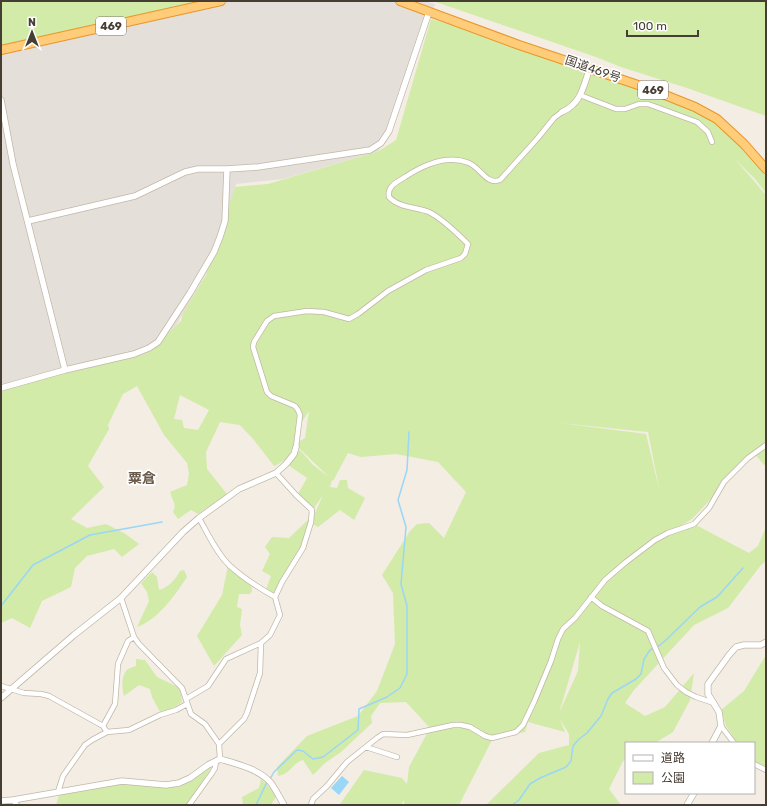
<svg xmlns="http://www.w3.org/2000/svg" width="767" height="806" font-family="Rubik,'Noto Sans JP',sans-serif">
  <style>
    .industrial { fill: #e5dfd9 }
    .green { fill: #d2eba8; fill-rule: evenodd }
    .water { fill: #9ad6f6 }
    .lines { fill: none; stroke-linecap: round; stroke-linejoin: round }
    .stream { stroke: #9ad6f6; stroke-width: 1.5 }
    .minor-casing { stroke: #c2b7a8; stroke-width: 6 }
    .tertiary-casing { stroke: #c2b7a8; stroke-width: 7 }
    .trunk-casing { stroke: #e99527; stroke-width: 10 }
    .minor { stroke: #fff; stroke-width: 4.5 }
    .tertiary { stroke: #fff; stroke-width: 5.5 }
    .trunk { stroke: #ffcc79; stroke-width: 8 }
    .labels { text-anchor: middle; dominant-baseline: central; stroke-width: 3.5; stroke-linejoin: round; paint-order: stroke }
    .shield { fill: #fff; stroke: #7e7770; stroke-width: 1 }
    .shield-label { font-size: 11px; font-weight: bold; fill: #463d33 }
    .street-label { font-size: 12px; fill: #463d33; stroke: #fff }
    .quarter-label { font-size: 14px; font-weight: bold; fill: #695a49; stroke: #fff }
  </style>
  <rect width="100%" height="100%" fill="#f3ede3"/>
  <path class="industrial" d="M181,1H422L435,4L379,151L283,179L236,184L218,253L159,355L1,387V42Z"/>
  <path class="green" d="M1,1H207L1,45Z
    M433,1H766V116L687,88L621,67L596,57Z
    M431,19L488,34L697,108L738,138L766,174V193L755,179L735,159L766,195V467L754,453L692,519L669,533L694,524L749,553L758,546L766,527V561L761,565L728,608L694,625L634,690L625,703L645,716L665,707L694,673L690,700L673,732L655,743H626V760L623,761L609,789L621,805H486L539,753L569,745V734L560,719L565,732L528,722L525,732L493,738L459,805H404V800L401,805L340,804L364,770L402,778L407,784L409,767L430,728L406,702L380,703L371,716L372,723L341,752L325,763L313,775L303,760C292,763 291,774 278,776L277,767L307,736L358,716L377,691L395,644L393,593L382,575L410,531L417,524L429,523L444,538L466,492L438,462L396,454L361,457L348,453L333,481L332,480L330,487L337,488L340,480H347L348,488L365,498L354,520L340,510L318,527L311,523L304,545L275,596L265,592L271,576L262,571L270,554L265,547L272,537L289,538L312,516V520L323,495L312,511L298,494L307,478L288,465L300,450L313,465L329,477L298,447L300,441L305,438L309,411C304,418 299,426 297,434C291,450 292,459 274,466L254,440L240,425L220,422L206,452L207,469L227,494L198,514L191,510L178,519L173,512L175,506L170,492L187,485L189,474L187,463L164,435L168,433L164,435L137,386L123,394L108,425L109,429L88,466L104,487L71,519L87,528L106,524L124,533L139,544L122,557L114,549L87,556L75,568L71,587L42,601L30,628L12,618L1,623V391L45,378L144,355L181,321L183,313L206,275L235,187L268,184L379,151L396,140ZM180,395L209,410L198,430L184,428L182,420L174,419ZM560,423L648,432L660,493L646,434ZM580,642L578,671L560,711V710Z
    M228,566L251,582L252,591L250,594H239L237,607L242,609L240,625L242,635L214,666L197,636L222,595Z
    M184,570L187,577C175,595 158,620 137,627L149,601L147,592L141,583L152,572L157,577L159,590C168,588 176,579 180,571Z
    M766,655V771L754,765V743H737L726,726L721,710L744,691Z
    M136,659L145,660L157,677L180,688L182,702L167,712H160L152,697L150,689L139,685L124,696C122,689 121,676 127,670C129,668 133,667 136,666Z
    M211,766V768L187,805H56L59,795L123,783L179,787Z
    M261,779L277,795L271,805H243L242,797L259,788Z"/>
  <path class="water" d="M342,776L349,782L339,795L331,788Z"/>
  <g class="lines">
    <path class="stream" d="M1,606L33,565L90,535L162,522
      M270,779L274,772L297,750L303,751L313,759L323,757L358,730L359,709L387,697L400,688L407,674V606L401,584L406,527L398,500L407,470L409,432
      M256,805L267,782
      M512,805L519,800L530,784L540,778L566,767L571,761L573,746L579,739L587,733L601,716L608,699L612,693L636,679L641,674L644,659L650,650L660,645L666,640L700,607L717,597L743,568"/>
    <g class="minor-casing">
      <path id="minor" d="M580,95L616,109H625L639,104H648L697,122L708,132L712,142
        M296,447L300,415L298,410L295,406L271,396L267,392L253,347L254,342L267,321L274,316L307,311L324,312L349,319L358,314L388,291L426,270L461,258L465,254L468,244C458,234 441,218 429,212C416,207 399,208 389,197C387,186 397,182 405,177C423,165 447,154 469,163C481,168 486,185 500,180L537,139L554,118L562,112
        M199,518C208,534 216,552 229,565C243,578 259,588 275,597
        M591,597L602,606L648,631L664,668L677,685L686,692L696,697L714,703
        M121,598L134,637L139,644L182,688L191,714L205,724L219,744L220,759
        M1,686L24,693L41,694L49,696L103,726L107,732
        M186,699L208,686L226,659L261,643
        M103,726L115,704L118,664L128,641L134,637
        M721,726L734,743
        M219,744L244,719L247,713L260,673L261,643L270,635L280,615L275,597L282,582L303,548L311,522L312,510L296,495L276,473
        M366,747L397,757
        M754,764L766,770
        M58,792L63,776L85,745L92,740L107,732L129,730L160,715L176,710L187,704
        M13,800L17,805
        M189,805L212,773L215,768L216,761
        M311,805L313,799L327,786L347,762L377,738L383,734L407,735L453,725H461L470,727L485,736L492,738L516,732L523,725L534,702L551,661L558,639L563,629L575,618L605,580L626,562L655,540L668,533L694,524L709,508L724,482L748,458L766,445"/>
    </g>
    <g class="tertiary-casing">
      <path id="tertiary" d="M1,100L13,164L65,370
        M562,112C582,103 583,86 590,68
        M28,221L135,196L185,172L198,169H227L258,167L370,150L381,143L389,131L429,12
        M1,388L65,370L134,354L149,348L158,342L190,293L214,252L220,237L225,221L227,169
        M1,698L74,635L121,598L183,532L199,518L239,489L276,473L286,464L294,454L296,447
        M712,743L721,726L719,712L708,694V684L729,655L736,647L744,645H761L766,642
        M1,801L13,800L122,781L166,785L179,783L190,778L208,765L220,759C237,764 259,769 271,783C276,790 280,798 284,805
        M687,805L694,793"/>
    </g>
    <g class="trunk-casing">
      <path id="trunk" d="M400,1L519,45L650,89L695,107L717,119L744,144L766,169
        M1,50L221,1"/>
    </g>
    <use href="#minor" class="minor"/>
    <use href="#tertiary" class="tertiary"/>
    <use href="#trunk" class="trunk"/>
  </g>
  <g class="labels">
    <g class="shield">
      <rect x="96" y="17" width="30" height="18" rx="3"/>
      <rect x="638" y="81" width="30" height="18" rx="3"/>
    </g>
    <g class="shield-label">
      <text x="111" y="26">469</text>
      <text x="653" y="90">469</text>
    </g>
    <g class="street-label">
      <text transform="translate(593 69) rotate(19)">国道469号</text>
    </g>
    <g class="quarter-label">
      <text x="142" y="478">粟倉</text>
    </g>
  </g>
  <rect width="767" height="806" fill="none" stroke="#463d33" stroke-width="4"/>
  <rect x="625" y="742" width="130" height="52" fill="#ffffff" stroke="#b5b1ad"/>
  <rect x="633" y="755" width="20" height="6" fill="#ffffff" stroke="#b5b1ad"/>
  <text x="661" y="762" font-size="12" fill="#463d33">道路</text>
  <rect x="633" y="772" width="20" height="12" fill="#d2eba8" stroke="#b5b1ad"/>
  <text x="661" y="782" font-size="12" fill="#463d33">公園</text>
  <g transform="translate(32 32)" stroke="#ffffff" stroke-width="3" paint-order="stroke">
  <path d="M0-3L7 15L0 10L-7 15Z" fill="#463d33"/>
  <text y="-6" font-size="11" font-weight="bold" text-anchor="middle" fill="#463d33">N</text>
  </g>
  <path d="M627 30v6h71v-6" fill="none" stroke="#463d33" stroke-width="2"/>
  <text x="633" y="30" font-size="12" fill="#463d33" stroke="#ffffff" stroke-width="3" paint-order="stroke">100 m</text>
</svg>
